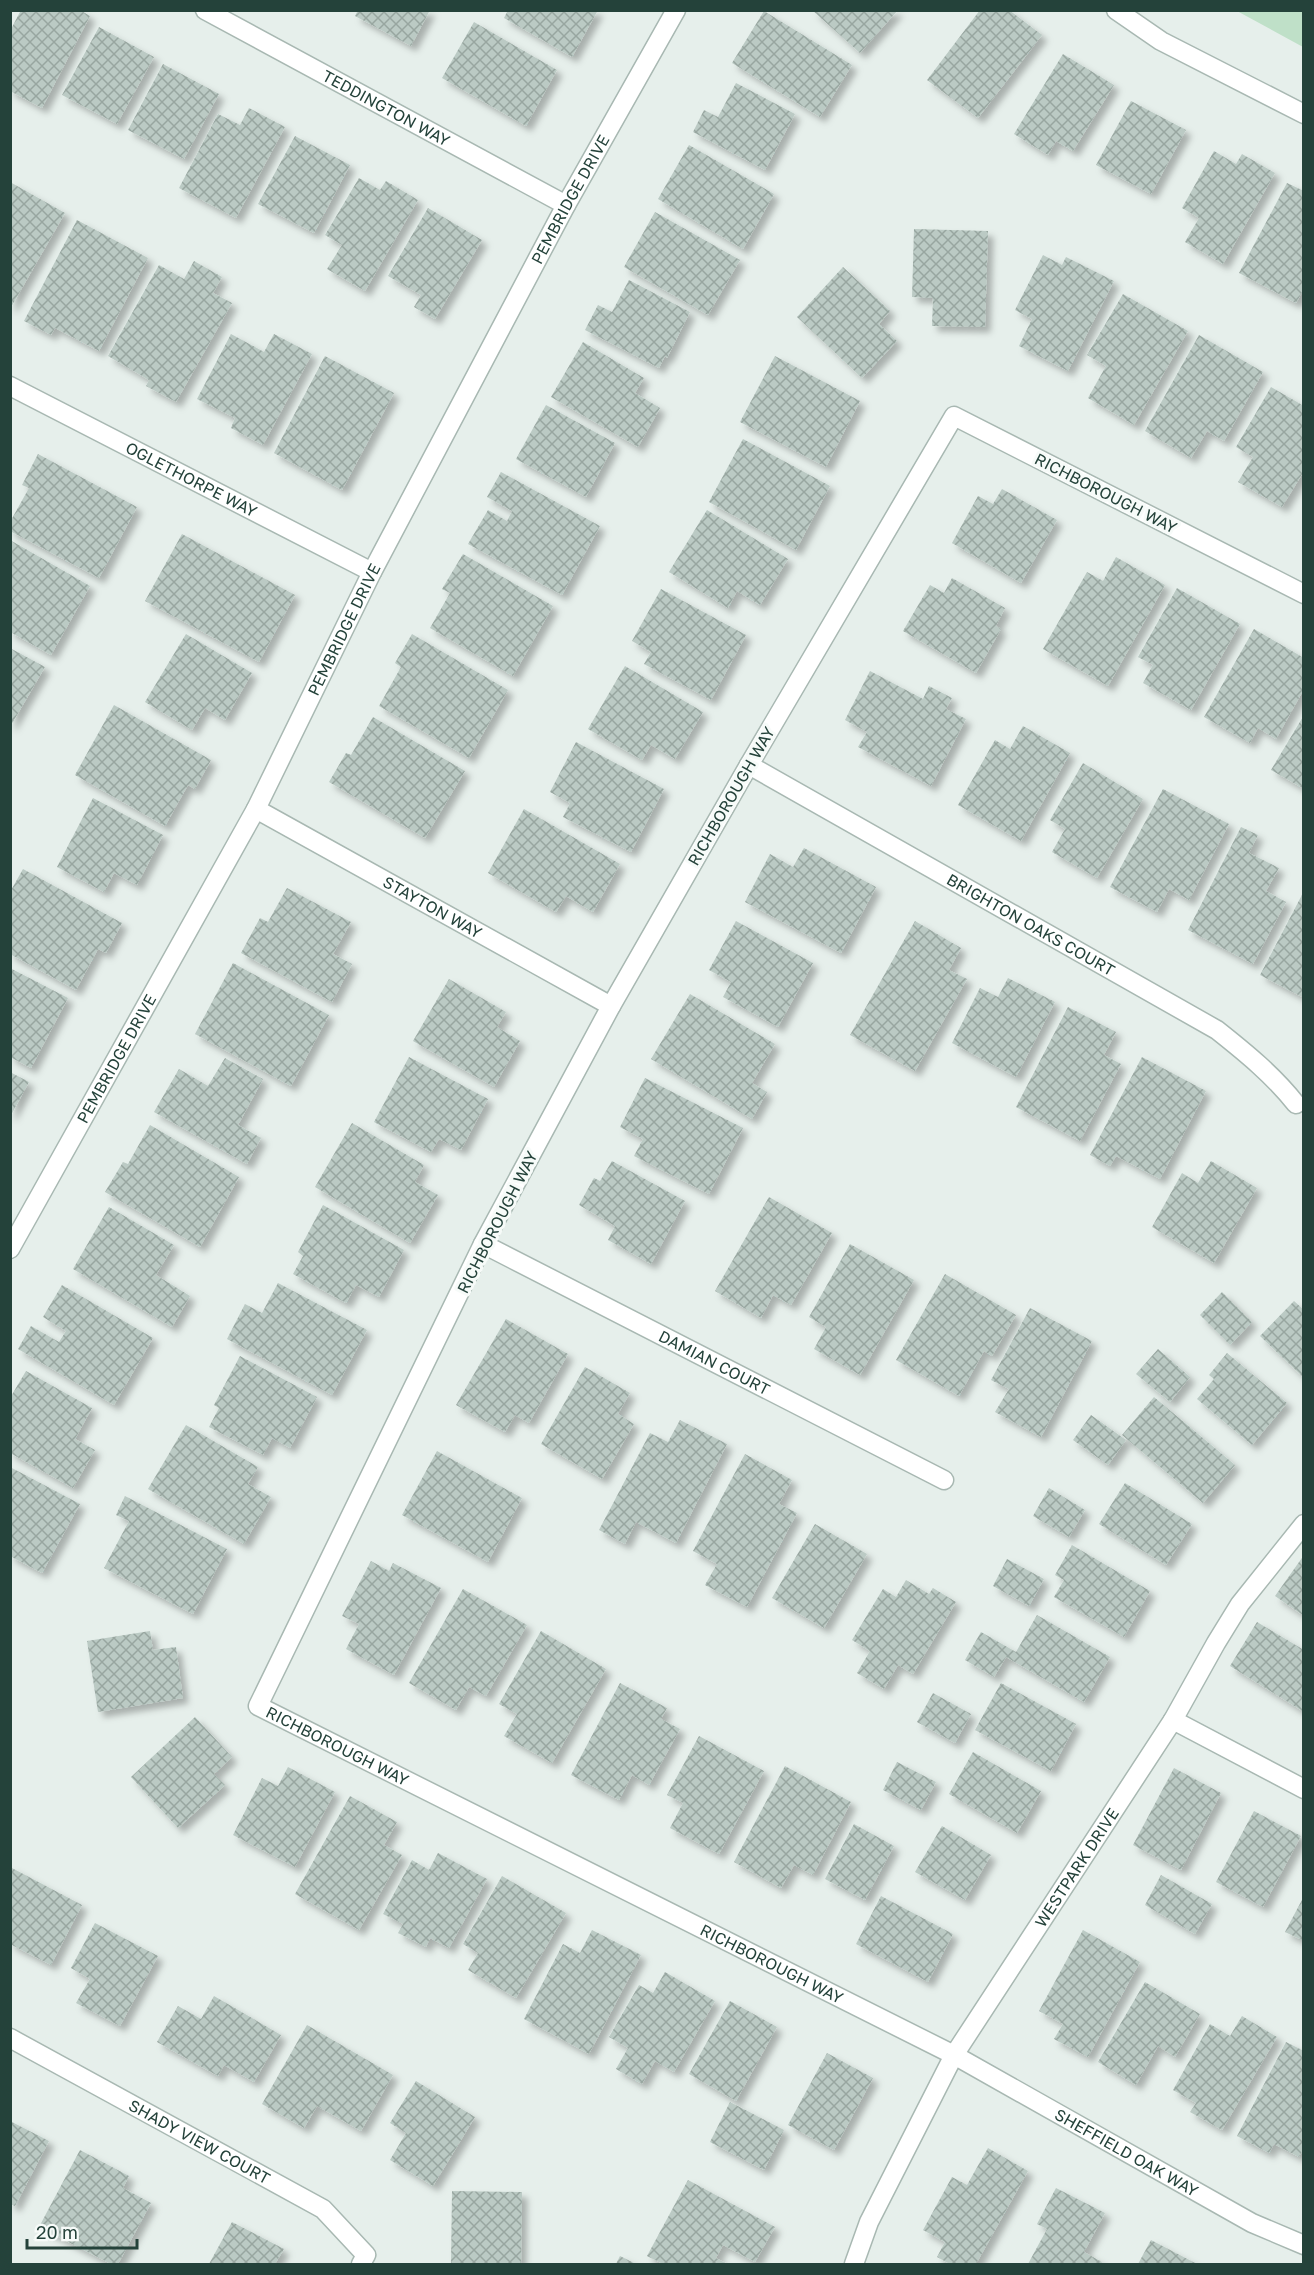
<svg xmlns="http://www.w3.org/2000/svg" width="1314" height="2275" font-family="'Golos Text',sans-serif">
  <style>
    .green { fill: #bfe0c8 }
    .building { fill: url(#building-cross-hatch); filter: url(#shadow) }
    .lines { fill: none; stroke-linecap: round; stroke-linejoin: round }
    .minor-casing { stroke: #a8b8b2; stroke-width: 21 }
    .minor { stroke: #fff; stroke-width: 18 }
    .labels { text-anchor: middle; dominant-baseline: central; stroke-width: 6; stroke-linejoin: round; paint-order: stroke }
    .street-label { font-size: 16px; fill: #24423a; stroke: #f7fbf9 }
  </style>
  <defs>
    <pattern id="building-cross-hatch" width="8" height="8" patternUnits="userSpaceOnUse" patternTransform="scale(1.5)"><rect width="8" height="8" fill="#bbcac4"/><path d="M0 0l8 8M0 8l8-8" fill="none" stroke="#98a6a0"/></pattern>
    <filter id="shadow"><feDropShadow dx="5.5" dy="5.5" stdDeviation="3" flood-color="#0004"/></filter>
  </defs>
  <rect width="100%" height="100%" fill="#e6efeb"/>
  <path class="green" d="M1237,11H1303V47Z"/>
  <path class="building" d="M21,10H80L90,16L42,108L10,91V31Z
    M358,10H430L411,46L355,16Z
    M508,10H598L572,57L504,18Z
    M812,10H898L860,53Z
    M980,10H1009L1042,35L978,118L927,80Z
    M764,11L852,65L820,117L732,63Z
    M474,22L557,70L526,126L442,78Z
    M99,27L154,57L117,124L62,95Z
    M1063,54L1114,85L1073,151L1056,141L1048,155L1014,134Z
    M163,64L219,94L184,159L128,130Z
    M736,83L795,114L765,170L693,132L704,110L718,117Z
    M1131,101L1186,130L1151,194L1096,165Z
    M249,108L285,127L236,218L179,188L218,114L240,125Z
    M295,136L350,165L314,233L258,204Z
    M689,145L774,194L743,249L658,199Z
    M1214,151L1236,164L1242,154L1275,173L1223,264L1185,242L1199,218L1182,208Z
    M359,178L380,190L386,181L418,200L365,291L327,269L342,245L325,235Z
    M10,182L65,213L10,309Z
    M1287,183L1304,191V289L1296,303L1239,273Z
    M428,208L482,240L435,319L414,307L421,295L388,276Z
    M655,212L740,260L708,315L624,267Z
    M77,220L148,258L99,351L55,328L51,335L24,321Z
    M914,229L988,231L985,327L932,326L933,298L912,297Z
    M1043,255L1062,265L1066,257L1114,281L1068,371L1019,346L1032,319L1015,310Z
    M194,261L222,277L213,293L232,303L176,402L146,386L149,380L108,356L159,265L184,279Z
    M843,267L890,311L879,324L897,341L862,378L797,317Z
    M629,280L690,312L667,358L665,356L659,368L585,330L598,305L612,312Z
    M1123,294L1188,331L1134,425L1088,398L1106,366L1087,355Z
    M231,334L264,352L274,334L312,354L263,445L231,428L235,418L197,399Z
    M1199,335L1263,372L1224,441L1207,431L1191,458L1145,431Z
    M583,342L644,378L635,393L660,408L638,447L551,397Z
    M325,356L394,393L342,490L274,453Z
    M775,356L860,401L826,467L740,422Z
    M1271,387L1304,406V471L1282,507L1238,482L1253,457L1236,447Z
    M546,405L615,443L586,497L516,459Z
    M743,439L830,486L796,550L709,502Z
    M38,454L137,507L99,578L10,531V522L29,488L22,485Z
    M501,472L600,526L562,595L468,544L488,510L507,521L512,511L487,497Z
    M1002,489L1057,520L1021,583L952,543L978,496L993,504Z
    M707,510L788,559L760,605L737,591L728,608L669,572Z
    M182,534L295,595L259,662L145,601Z
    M10,540L90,586L51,655L10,632Z
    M463,554L553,606L513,676L430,628L450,593L442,589Z
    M1116,557L1165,585L1108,686L1043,649L1087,572L1103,581Z
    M952,578L1005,608L996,626L1001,629L976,673L903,631L930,585L944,593Z
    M1177,588L1240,624L1191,710L1143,683L1153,665L1138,657Z
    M661,589L746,635L711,700L644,664L651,652L632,641Z
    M1254,629L1304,658V689L1276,739L1258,728L1250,743L1204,717Z
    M186,634L252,673L225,720L205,708L192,730L145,702Z
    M412,634L508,690L469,758L379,706L401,667L395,663Z
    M10,648L45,667L10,727Z
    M625,666L703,712L675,759L651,745L642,760L588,729Z
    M870,671L923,699L929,686L952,698L946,709L966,719L931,786L858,747L867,732L845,720Z
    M114,705L211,760L195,789L188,785L165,826L75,775Z
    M1304,715V789L1271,770Z
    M373,717L465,771L425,838L329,782L346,753L351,755Z
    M1023,726L1070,753L1021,841L958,805L995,740L1010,749Z
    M576,742L664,789L631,852L563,817L570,803L550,792Z
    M1083,763L1143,799L1097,878L1052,852L1065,829L1050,820Z
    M1163,789L1229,824L1189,900L1169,889L1157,912L1110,887Z
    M93,798L163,835L137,885L114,873L104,892L57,867Z
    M524,809L620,864L593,912L566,896L556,912L488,873Z
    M1241,827L1258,835L1249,853L1279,868L1266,891L1286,902L1253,964L1188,930Z
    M804,848L876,887L841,953L745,902L770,854L793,867Z
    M23,869L122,923L106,953L98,949L76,990L10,954V892Z
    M287,888L351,922L333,954L352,964L332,1002L241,953L260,918L268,922Z
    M1304,891V998L1260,975Z
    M736,921L813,963L778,1027L723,997L731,982L709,970Z
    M915,921L961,948L949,970L967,979L915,1071L850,1035Z
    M233,963L329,1015L291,1086L195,1034Z
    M10,968L68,998L31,1068L10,1057Z
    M1008,978L1055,1002L1016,1077L952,1043L980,988L998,997Z
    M449,979L506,1012L497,1027L520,1041L494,1087L413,1041Z
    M690,994L775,1044L752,1083L767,1092L752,1119L651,1059Z
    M1068,1007L1116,1032L1104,1055L1121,1064L1080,1141L1016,1107Z
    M409,1057L488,1099L461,1150L439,1139L431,1152L374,1122Z
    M1142,1057L1206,1091L1160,1179L1116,1156L1110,1166L1090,1155Z
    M225,1058L263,1079L238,1125L261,1138L247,1164L154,1112L179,1069L208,1086Z
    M10,1072L29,1082L10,1117Z
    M645,1078L743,1128L709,1194L634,1156L643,1139L620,1127Z
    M352,1123L424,1165L415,1182L438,1195L410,1243L315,1187Z
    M150,1125L239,1177L200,1247L105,1192L123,1162L128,1164Z
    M612,1161L685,1201L651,1264L608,1240L615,1226L579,1205L594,1178L600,1181Z
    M1211,1161L1257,1188L1214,1263L1152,1227L1182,1173L1198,1183Z
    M769,1197L832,1233L791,1305L773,1295L761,1318L715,1291Z
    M323,1205L404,1250L379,1297L356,1285L346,1303L293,1274L303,1256L298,1252Z
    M109,1207L174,1245L156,1275L190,1296L172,1327L73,1269Z
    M850,1244L914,1280L860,1375L814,1349L826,1327L809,1317Z
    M945,1274L1016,1315L992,1356L984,1351L959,1396L896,1360Z
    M278,1283L367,1330L332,1395L227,1339L245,1304L262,1313Z
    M62,1285L153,1338L114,1405L18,1349L31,1326L59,1342L66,1331L43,1317Z
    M1222,1292L1252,1322L1230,1345L1200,1315Z
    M1294,1301L1304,1310V1378L1260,1336Z
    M1030,1308L1092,1341L1041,1437L995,1412L1009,1389L991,1380Z
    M506,1319L568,1354L529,1423L515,1415L505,1432L456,1405Z
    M1158,1349L1190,1377L1170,1402L1136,1374Z
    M1227,1353L1287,1403L1252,1445L1197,1399L1214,1379L1209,1375Z
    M240,1356L317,1397L290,1448L272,1438L263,1455L209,1427L219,1408L214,1405Z
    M585,1367L630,1393L618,1414L634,1424L602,1479L541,1444Z
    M26,1371L92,1408L75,1439L95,1450L73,1488L10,1453V1398Z
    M1154,1397L1235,1465L1203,1503L1122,1435Z
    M1091,1415L1126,1440L1108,1465L1073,1440Z
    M680,1420L727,1444L676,1543L636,1522L625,1544L599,1530L650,1433L668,1442Z
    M186,1425L258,1467L248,1484L271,1497L244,1544L148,1489Z
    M437,1451L522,1498L488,1562L402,1515Z
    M745,1454L792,1480L779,1504L797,1513L747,1607L705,1585L717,1564L693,1551Z
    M10,1467L80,1504L42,1573L10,1556Z
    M1125,1483L1192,1524L1166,1565L1099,1524Z
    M1049,1488L1085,1510L1069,1537L1033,1516Z
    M125,1496L227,1549L193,1614L104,1568L129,1521L116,1515Z
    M815,1524L867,1554L824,1628L772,1598Z
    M1072,1545L1150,1591L1124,1637L1054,1597L1064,1580L1055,1575Z
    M1304,1555V1616L1275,1596Z
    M1007,1559L1044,1579L1029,1606L993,1586Z
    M371,1561L389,1571L393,1563L441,1588L394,1675L346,1649L359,1624L342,1616Z
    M906,1580L929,1594L933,1588L956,1602L913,1674L898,1665L884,1689L857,1673L870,1651L852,1640L883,1589L896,1597Z
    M463,1589L527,1625L486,1696L469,1687L456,1710L409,1683Z
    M1037,1615L1110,1657L1084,1702L1006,1657L994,1677L965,1660L981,1632L1016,1652Z
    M1257,1622L1304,1650V1712L1230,1666Z
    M150,1631L153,1650L176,1647L183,1698L98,1712L87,1641Z
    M541,1631L606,1669L552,1763L504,1736L517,1714L499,1704Z
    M620,1683L667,1708L661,1719L680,1729L649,1785L632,1775L619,1800L571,1775Z
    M1001,1683L1076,1724L1051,1771L975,1730Z
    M933,1693L971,1714L955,1743L917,1722Z
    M195,1717L232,1757L214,1774L225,1785L178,1828L131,1777Z
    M699,1736L764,1771L719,1854L670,1828L683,1803L667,1795Z
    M973,1752L1041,1791L1017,1833L949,1794Z
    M897,1762L936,1782L921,1810L883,1790Z
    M785,1766L851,1802L813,1875L794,1865L781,1888L734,1862Z
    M288,1767L335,1792L295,1867L233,1835L262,1778L278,1786Z
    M1174,1768L1221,1793L1181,1870L1133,1845Z
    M350,1796L397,1822L384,1845L402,1855L359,1930L295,1894Z
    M1254,1811L1301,1836L1263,1907L1216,1882Z
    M854,1824L894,1846L865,1900L825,1879Z
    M942,1826L991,1855L965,1900L915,1872Z
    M438,1853L487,1879L449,1948L430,1938L426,1947L398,1933L403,1924L383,1914L412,1860L429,1870Z
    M10,1867L82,1905L51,1965L10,1944Z
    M1161,1875L1212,1904L1195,1934L1145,1905Z
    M502,1876L566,1913L516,1998L468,1970L478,1953L463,1944Z
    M881,1896L953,1934L928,1982L856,1944Z
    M1304,1896V1941L1285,1932Z
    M95,1923L158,1956L120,2026L76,2003L90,1979L71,1968Z
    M592,1930L641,1955L589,2054L524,2019L563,1944L580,1953Z
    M1083,1930L1140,1962L1088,2057L1054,2039L1063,2024L1039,2011Z
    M665,1972L715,2001L674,2072L655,2061L642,2084L616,2069L628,2048L609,2037L639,1985L653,1993Z
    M1145,1982L1200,2014L1175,2057L1158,2046L1136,2085L1098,2062Z
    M214,1996L281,2035L254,2082L224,2065L218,2076L157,2042L178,2006L201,2019Z
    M730,2001L777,2027L736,2101L689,2074Z
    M1242,2016L1277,2037L1222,2130L1190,2112L1196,2103L1173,2090L1210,2024L1230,2036Z
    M307,2025L393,2075L361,2131L317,2106L304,2128L262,2104Z
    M1286,2042L1304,2051V2148L1299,2157L1274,2144L1269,2153L1237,2136Z
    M827,2053L873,2078L834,2150L788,2125Z
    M416,2081L475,2117L433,2186L390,2160L406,2133L390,2123Z
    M730,2102L784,2130L764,2170L710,2142Z
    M10,2121L49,2141L15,2206L10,2204Z
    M988,2148L1028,2171L976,2264H950L937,2257L945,2242L923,2230L952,2177L967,2185Z
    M80,2150L129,2176L123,2188L151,2203L118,2264H111L39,2227Z
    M688,2180L775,2227L755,2262L723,2245L716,2258L727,2264H663L647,2256Z
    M1056,2188L1105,2213L1084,2252L1102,2262L1101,2264H1028L1047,2229L1037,2224Z
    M452,2191L522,2192L521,2264H451Z
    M232,2222L284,2249L275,2264H209Z
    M1151,2240L1197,2264H1138Z
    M620,2256L636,2264H616Z"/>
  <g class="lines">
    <g class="minor-casing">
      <g id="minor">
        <path id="s1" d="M205,10L566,205"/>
        <path d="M1116,10L1161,41L1304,114"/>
        <path id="s2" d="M10,386L372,572"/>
        <path id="s3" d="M1304,594L954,416L749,765L611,1006L483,1244L258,1706L954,2055L1252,2223L1304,2245"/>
        <path id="s4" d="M749,765L1217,1030C1246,1053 1273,1075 1296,1104"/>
        <path id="s5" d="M256,809L611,1006"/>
        <path id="s6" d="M483,1244L944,1480"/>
        <path id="s7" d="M10,1249L256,809L372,572L566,205L676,10"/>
        <path d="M1173,1720L1304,1789"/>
        <path id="s8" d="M10,2038L323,2209L366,2255L361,2264"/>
        <path id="s9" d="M854,2264L869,2222L954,2055L1173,1720L1216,1643L1240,1604L1304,1524"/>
      </g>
    </g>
    <use href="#minor" class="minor"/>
  </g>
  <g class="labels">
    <g class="street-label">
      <text stroke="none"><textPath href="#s1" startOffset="206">TEDDINGTON WAY</textPath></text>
      <text stroke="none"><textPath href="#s7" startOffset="1190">PEMBRIDGE DRIVE</textPath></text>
      <text stroke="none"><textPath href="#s2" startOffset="204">OGLETHORPE WAY</textPath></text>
      <text transform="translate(1106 493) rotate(27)">RICHBOROUGH WAY</text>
      <text stroke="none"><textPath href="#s7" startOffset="704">PEMBRIDGE DRIVE</textPath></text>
      <text transform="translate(731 796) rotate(-60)">RICHBOROUGH WAY</text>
      <text stroke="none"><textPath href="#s5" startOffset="202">STAYTON WAY</textPath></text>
      <text stroke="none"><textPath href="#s4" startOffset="324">BRIGHTON OAKS COURT</textPath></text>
      <text stroke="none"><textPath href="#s7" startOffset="218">PEMBRIDGE DRIVE</textPath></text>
      <text transform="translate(497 1222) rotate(-63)">RICHBOROUGH WAY</text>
      <text stroke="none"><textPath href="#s6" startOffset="260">DAMIAN COURT</textPath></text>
      <text stroke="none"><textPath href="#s3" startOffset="1948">RICHBOROUGH WAY</textPath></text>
      <text stroke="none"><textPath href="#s9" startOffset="456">WESTPARK DRIVE</textPath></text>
      <text stroke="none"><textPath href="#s3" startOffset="2434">RICHBOROUGH WAY</textPath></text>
      <text stroke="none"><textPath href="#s8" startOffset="216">SHADY VIEW COURT</textPath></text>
      <text stroke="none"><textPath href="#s3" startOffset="2836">SHEFFIELD OAK WAY</textPath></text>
    </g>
  </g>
  <rect width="1314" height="2275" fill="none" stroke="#24423a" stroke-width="24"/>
  <path d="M27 2239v9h110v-9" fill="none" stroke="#24423a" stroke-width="3"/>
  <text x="36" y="2239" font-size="18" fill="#24423a" stroke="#f7fbf9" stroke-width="4.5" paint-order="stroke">20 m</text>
</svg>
